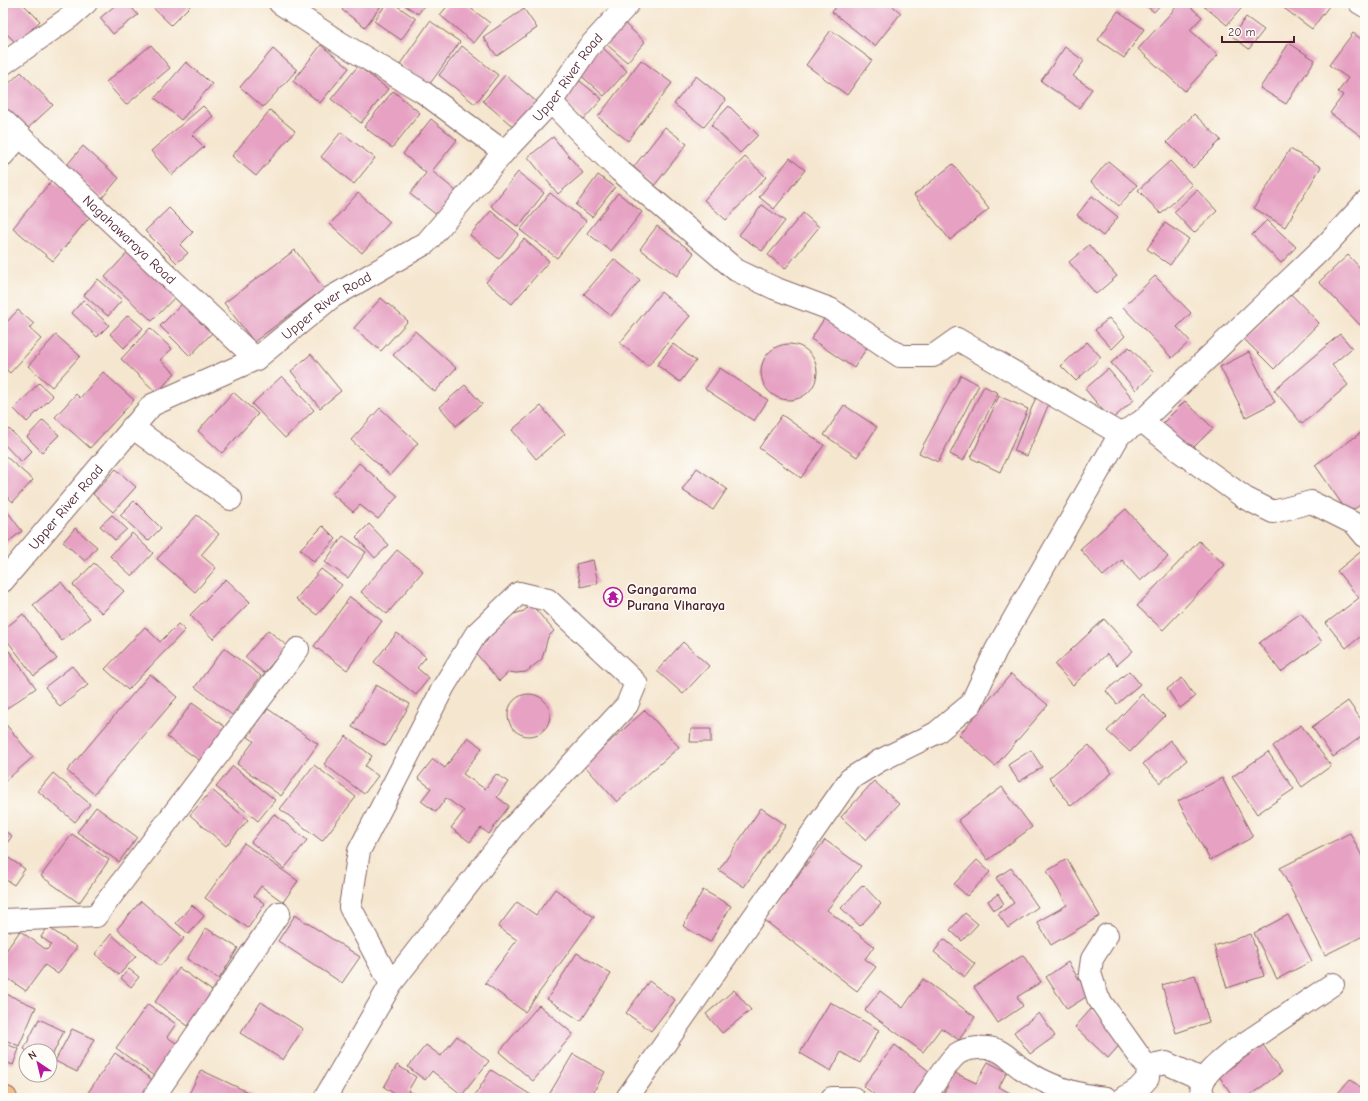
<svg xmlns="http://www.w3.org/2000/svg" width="1368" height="1101" font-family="'Comic Neue',sans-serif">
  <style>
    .building { fill: #e6a1c3 }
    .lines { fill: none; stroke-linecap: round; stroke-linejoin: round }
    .street-casing { stroke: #866564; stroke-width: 24 }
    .highway-casing { stroke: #866564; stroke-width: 24 }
    .street { stroke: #fff; stroke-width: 22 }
    .highway { stroke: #f6be87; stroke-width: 22 }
    .labels { text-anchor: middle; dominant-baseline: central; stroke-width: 3; stroke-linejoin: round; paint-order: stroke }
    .street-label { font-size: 14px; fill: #4a1f2b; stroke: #fdfcf7 }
    .poi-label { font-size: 14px; font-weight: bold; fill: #4a1f2b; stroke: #fdfcf7; text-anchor: start }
  </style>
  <rect width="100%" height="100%" fill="#fdfcf7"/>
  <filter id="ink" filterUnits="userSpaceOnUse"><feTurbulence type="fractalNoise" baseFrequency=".025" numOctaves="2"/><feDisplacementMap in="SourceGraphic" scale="8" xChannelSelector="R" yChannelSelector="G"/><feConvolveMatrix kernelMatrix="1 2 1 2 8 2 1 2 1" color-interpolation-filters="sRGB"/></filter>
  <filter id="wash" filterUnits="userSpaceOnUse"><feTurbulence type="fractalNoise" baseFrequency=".012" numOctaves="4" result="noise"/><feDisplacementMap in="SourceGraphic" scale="16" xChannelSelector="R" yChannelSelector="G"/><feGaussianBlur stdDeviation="0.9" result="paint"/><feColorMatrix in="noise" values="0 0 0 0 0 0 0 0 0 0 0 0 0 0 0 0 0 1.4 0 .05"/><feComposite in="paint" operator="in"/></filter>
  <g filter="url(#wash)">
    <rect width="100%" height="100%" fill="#f5e6cf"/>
    <g id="blocks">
      <path class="building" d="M3,3H22L40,21L17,44L3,30Z
        M118,3H128L138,15L113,34L100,18Z
        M148,3H193L171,25Z
        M347,3H383L365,27L342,10Z
        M387,3H393L416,19L401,40L374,21Z
        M408,3H426L418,14L406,6Z
        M450,3H464L490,23L474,43L440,15Z
        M839,3H889L901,13L875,46L832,12Z
        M1143,3H1162L1154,12Z
        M1180,3H1186L1202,17L1190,30L1218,55L1185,91L1138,49Z
        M1200,3H1246L1227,25Z
        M1277,3H1325L1329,6L1312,29Z
        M524,9L537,28L497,56L483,37Z
        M1118,11L1144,29L1124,58L1098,40Z
        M1246,17L1264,30L1249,49L1232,36Z
        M430,21L460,42L429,85L400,64Z
        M623,22L645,42L627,62L605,43Z
        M831,30L872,60L847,95L806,65Z
        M1353,33L1365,42V139L1330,113L1343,95L1338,92L1348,78L1329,65Z
        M1289,43L1315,60L1286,104L1260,88Z
        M151,45L170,68L126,105L106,82Z
        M321,45L349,68L320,103L293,81Z
        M462,46L498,75L475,104L439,75Z
        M601,46L627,71L604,96L577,72Z
        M1065,47L1084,61L1073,76L1092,89L1079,108L1041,81Z
        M273,49L297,70L263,107L240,87Z
        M641,60L672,83L628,141L598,117Z
        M186,62L212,84L181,120L155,98Z
        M358,66L388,89L361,123L331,99Z
        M21,72L53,105L26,130L3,106V89Z
        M505,75L538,103L516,129L483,101Z
        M696,76L726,100L704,127L674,104Z
        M580,81L602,99L584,119L563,101Z
        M393,91L420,113L392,148L364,127Z
        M203,106L213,116L192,135L204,147L172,175L151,151Z
        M729,106L758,135L740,153L711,125Z
        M270,110L295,131L256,176L232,156Z
        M1194,114L1221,140L1193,168L1167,142Z
        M431,119L457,140L432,171L457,192L438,216L410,194L426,173L403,154Z
        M665,127L687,144L654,186L632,169Z
        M341,132L375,158L354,184L321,157Z
        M553,137L583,173L558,194L528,157Z
        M83,146L119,178L102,198L66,166Z
        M1290,149L1321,167L1285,227L1254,208Z
        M745,157L766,177L726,220L704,200Z
        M790,158L805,170L774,209L759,197Z
        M1108,161L1137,185L1119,206L1091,182Z
        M1170,161L1192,185L1161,214L1138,190Z
        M953,164L989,209L950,240L914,195Z
        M518,172L544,193L518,227L491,206Z
        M598,175L615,187L592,217L576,205Z
        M52,180L93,213L53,261L13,228Z
        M1197,190L1217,211L1194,233L1174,212Z
        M358,193L390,222L362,253L330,224Z
        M550,193L586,221L557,258L520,230Z
        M618,193L642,212L611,251L587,233Z
        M1092,196L1118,217L1103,236L1077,215Z
        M762,205L785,221L762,251L739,235Z
        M169,208L193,232L180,245L188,253L177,263L145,231Z
        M491,211L519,234L499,259L470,235Z
        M803,213L819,227L785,269L768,255Z
        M1267,220L1296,247L1281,263L1252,235Z
        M1165,223L1189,239L1170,265L1147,249Z
        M657,226L694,253L677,276L640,249Z
        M524,239L549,261L512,304L486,282Z
        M1089,245L1117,276L1096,294L1069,262Z
        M131,249L178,294L152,321L105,277Z
        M295,250L324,289L254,342L224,303Z
        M1348,255L1365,273V320L1360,325L1319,282Z
        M614,259L640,280L611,316L584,294Z
        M1155,276L1191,313L1177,327L1190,341L1172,358L1123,307Z
        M98,279L122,300L108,316L84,295Z
        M661,292L690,316L648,366L620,343Z
        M1290,293L1319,323L1274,369L1244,339Z
        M381,298L408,321L381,351L354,328Z
        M83,300L109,325L97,337L72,313Z
        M182,304L212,333L190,356L160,326Z
        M18,310L34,324L29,328L41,339L10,373L3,367V326Z
        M128,315L143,328L124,348L110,334Z
        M826,316L869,344L854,368L811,339Z
        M1109,318L1125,336L1112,349L1095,330Z
        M150,328L172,349L160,360L175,373L157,393L121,359Z
        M415,331L456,368L435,392L393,355Z
        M1340,334L1352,348L1332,365L1348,385L1302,424L1274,390Z
        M56,335L80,356L52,387L28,366Z
        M1087,342L1101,357L1076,381L1061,366Z
        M673,344L696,361L680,382L657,365Z
        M761 372a28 28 0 1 1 56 0a28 28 0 1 1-56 0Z
        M1129,347L1154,373L1136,390L1111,363Z
        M1249,352L1275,402L1246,417L1220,367Z
        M311,354L341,391L320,408L291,371Z
        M720,368L768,400L754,421L705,389Z
        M1108,369L1134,400L1111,420L1085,389Z
        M103,372L134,400L90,448L55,417L76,394L80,398Z
        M961,375L979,385L938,462L919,453Z
        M282,376L314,410L285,438L252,404Z
        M39,383L53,396L27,422L14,409Z
        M465,385L482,404L456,426L440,407Z
        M984,386L998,393L963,461L950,454Z
        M233,392L258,414L222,453L198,431Z
        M1037,395L1050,401L1027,456L1014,451Z
        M999,396L1028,409L1000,472L971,458Z
        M1185,401L1213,428L1188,453L1160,426Z
        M844,405L877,427L857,457L824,435Z
        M541,406L565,434L536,459L512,430Z
        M380,408L418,443L390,475L351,440Z
        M782,415L824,445L801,478L759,448Z
        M43,420L59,435L42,452L27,437Z
        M9,429L32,451L21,462L3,443V435Z
        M1365,430V502L1348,513L1315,465Z
        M3,454L33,480L13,502L3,493Z
        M359,463L398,496L378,519L360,505L353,512L332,494Z
        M697,468L727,489L713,510L682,490Z
        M116,469L136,487L113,512L93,494Z
        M134,501L161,528L148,541L120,515Z
        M3,506L22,531L3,546Z
        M1126,509L1168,557L1140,581L1122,560L1103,576L1080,549Z
        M112,515L127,529L115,540L100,526Z
        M197,515L219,534L201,555L216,568L195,592L157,559Z
        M369,524L389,545L375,558L356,537Z
        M323,526L336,539L314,562L300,549Z
        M75,528L97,547L85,561L63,542Z
        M132,533L153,553L132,576L110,556Z
        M343,536L366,552L348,578L325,562Z
        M1199,541L1225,565L1163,630L1137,606Z
        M397,550L423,571L387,614L361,592Z
        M1363,550L1365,553V633L1346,648L1326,623L1359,598L1337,571Z
        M593,560L598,583L581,587L576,564Z
        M94,563L124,591L102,613L73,585Z
        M321,569L342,585L317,615L296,599Z
        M226,579L250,602L213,639L190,615Z
        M61,582L90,618L62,641L33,605Z
        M350,597L382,621L347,670L314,646Z
        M531,604L554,631L548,637L542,659L526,672L516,673L509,672L499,681L474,651L487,641L491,629L507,616L524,611Z
        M1301,613L1322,642L1281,672L1259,643Z
        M23,614L57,659L34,676L3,635V630Z
        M1104,619L1133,651L1117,665L1107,654L1073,685L1055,665Z
        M178,624L185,630L128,690L105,669L145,627L160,642Z
        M268,630L287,646L264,673L245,657Z
        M397,633L426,657L417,668L429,678L416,695L374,662Z
        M683,642L709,666L683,694L657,671Z
        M224,648L261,676L232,715L195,687Z
        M9,651L36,688L3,711V655Z
        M72,666L88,685L60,707L45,687Z
        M1129,671L1140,684L1117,704L1106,691Z
        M150,674L177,697L94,794L67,771Z
        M1011,674L1048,705L995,766L959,735Z
        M1182,678L1195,697L1180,708L1167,689Z
        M376,685L410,704L386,746L352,727Z
        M1142,694L1165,716L1130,752L1107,731Z
        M508 715a21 21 0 1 1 42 0a21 21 0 1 1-42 0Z
        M1348,701L1365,725V734L1333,757L1312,727Z
        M192,703L228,729L203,763L167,737Z
        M268,709L318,744L281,796L237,764L254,741L248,737Z
        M645,710L679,747L617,802L584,765Z
        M3,721L33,757L3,783Z
        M1301,725L1331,766L1302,787L1273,746Z
        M691,729H711V742H690Z
        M346,736L372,756L365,766L378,776L364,794L324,764Z
        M468,737L482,748L463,774L485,789L496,774L508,782L497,797L509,806L489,834L481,828L470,842L451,828L464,811L446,798L436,812L421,801L431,788L418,778L433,759L445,768Z
        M1170,740L1187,760L1160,783L1143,764Z
        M1089,745L1112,773L1071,806L1049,778Z
        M1031,750L1042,767L1019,782L1008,765Z
        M1268,752L1294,789L1257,814L1232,777Z
        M314,765L356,797L322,841L280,809Z
        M233,766L275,800L258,821L216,787Z
        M53,773L90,804L75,822L38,791Z
        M1222,778L1253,837L1210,860L1178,801Z
        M874,781L899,804L866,840L841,817Z
        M1002,787L1032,827L988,860L958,820Z
        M212,790L248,820L226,846L190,815Z
        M96,807L137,837L119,862L77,832Z
        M761,808L786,825L744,887L719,870Z
        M274,814L307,840L284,869L251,842Z
        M3,830L12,836L3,849Z
        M1350,833L1365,862V935L1325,955L1280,868Z
        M72,834L109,860L79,903L41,876Z
        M825,840L861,866L827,910L874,946L865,959L876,967L857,991L764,920Z
        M244,843L298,881L283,902L261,886L254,896L265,904L248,928L205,898Z
        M3,854L25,869L14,885L3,878Z
        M1067,859L1100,916L1051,945L1037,922L1067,905L1047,871Z
        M977,860L990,872L967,896L954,884Z
        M1011,868L1038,907L1008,928L998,914L1014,903L996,878Z
        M863,885L881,904L860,926L841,908Z
        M555,889L594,917L525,1012L485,983L517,940L498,927L517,902L536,915Z
        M703,890L731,906L710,942L683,926Z
        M998,894L1004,904L994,910L988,901Z
        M141,901L184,938L160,966L117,929Z
        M192,905L204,916L189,934L176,923Z
        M965,913L978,924L962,941L950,930Z
        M295,915L360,957L342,983L278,941Z
        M1288,915L1312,961L1277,979L1254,933Z
        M48,927L77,947L58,974L45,965L26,991L3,975V955L20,931L47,950L51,944L41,937Z
        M206,928L238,948L219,979L187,959Z
        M111,934L136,956L119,975L95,954Z
        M1251,934L1264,976L1227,988L1214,946Z
        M944,939L975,964L965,977L934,952Z
        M577,953L611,974L581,1021L547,999Z
        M1023,955L1041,982L1017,997L1023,1006L998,1023L974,987Z
        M1068,962L1089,995L1067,1009L1046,977Z
        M179,968L224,999L199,1034L155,1002Z
        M129,969L139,977L131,987L121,978Z
        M1195,975L1209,1022L1176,1033L1162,985Z
        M923,979L975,1017L959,1040L941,1028L923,1052L865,1010L880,991L903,1008Z
        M649,981L675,1000L651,1031L626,1013Z
        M734,990L751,1010L722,1033L706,1014Z
        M4,993L36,1007L19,1046L3,1039Z
        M261,1002L303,1029L283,1060L240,1033Z
        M830,1002L879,1030L860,1063L841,1052L831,1071L800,1053Z
        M148,1004L176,1024L167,1037L182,1047L158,1079L116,1048Z
        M539,1005L573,1034L533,1081L499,1052Z
        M1091,1009L1124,1040L1108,1058L1075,1027Z
        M1039,1013L1055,1036L1030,1054L1014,1032Z
        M39,1019L64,1031L50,1060V1051H27L24,1049Z
        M72,1029L94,1039L77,1072L55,1061Z
        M457,1036L489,1061L462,1095L432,1071L425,1080L408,1067L426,1045L441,1056Z
        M3,1043L19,1049L13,1065L3,1061Z
        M895,1045L933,1074L915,1098H879L863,1086Z
        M1263,1045L1282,1072L1246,1098H1234L1219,1076Z
        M115,1053L158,1084L148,1098H91L85,1097Z
        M573,1054L605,1072L590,1098H547Z
        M988,1062L1007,1072L999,1087L1012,1094L1010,1098H941L955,1073L976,1083Z
        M397,1065L416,1077L408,1091L419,1098H396L398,1096L384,1087Z
        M201,1070L254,1095L252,1098H187Z
        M491,1070L536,1098H473Z
        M1350,1079L1365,1091V1098H1334Z"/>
    </g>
  </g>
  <g filter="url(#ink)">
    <use href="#blocks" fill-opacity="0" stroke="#866564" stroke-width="1"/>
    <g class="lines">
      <g class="street-casing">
        <g id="street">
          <path d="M280,3L339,42L423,92L504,152"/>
          <path d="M1360,3L1365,6"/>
          <path d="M3,64L70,17L86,3"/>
          <path d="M551,102L582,134L620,171L736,270L774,288L830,309L900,356H933L957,339L1120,434"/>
          <path id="s1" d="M3,120L256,359"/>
          <path d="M3,155L20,136"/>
          <path d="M1142,421L1178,450L1245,498L1273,512L1311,502L1355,524L1365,536"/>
          <path d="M132,427L231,499"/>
          <path id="s2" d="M3,581L152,405L256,359L332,297L426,243L504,152L551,102L588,48L629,3"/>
          <path d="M3,920L96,916L298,649"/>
          <path d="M1107,935L1092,959L1090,973L1098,998L1147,1067L1148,1078L1138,1089L1124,1098"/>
          <path d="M1147,1067L1166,1063L1204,1080"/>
          <path d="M153,1098L279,913"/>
          <path d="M325,1098L391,984L513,827L627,705L636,683L548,600L519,593L476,634L444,686L359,851L350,907L391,984"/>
          <path d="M627,1098L850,779L879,761L936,733L971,704L996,650L1120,434L1142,421L1328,243L1365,203"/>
          <path d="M832,1098H853"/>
          <path d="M925,1098C932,1087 948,1061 957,1054C967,1047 988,1046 999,1051C1007,1055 1014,1063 1021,1068C1046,1085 1076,1095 1106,1098"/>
          <path d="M1205,1098C1192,1082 1218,1063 1229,1054L1333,984"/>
        </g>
      </g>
      <g class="highway-casing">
        <path id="highway" d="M3,1097L6,1098"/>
      </g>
      <use href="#street" class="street"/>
      <use href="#highway" class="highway"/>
    </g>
  </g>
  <defs>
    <g id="temple-ring" transform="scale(1)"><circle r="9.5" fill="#fdfcf7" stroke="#b5179e" stroke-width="1.5"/><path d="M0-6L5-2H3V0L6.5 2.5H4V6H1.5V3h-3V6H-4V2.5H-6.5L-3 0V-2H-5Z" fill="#b5179e"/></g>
  </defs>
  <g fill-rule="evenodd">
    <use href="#temple-ring" x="613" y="597"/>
  </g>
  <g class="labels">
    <g class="street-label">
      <text stroke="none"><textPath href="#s2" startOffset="769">Upper River Road</textPath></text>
      <text stroke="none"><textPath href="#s1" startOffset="174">Nagahawaraya Road</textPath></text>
      <text stroke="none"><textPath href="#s2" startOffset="433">Upper River Road</textPath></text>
      <text stroke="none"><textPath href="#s2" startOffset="97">Upper River Road</textPath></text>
    </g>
    <g class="poi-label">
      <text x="627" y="589">Gangarama<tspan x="627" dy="16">Purana Viharaya</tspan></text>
    </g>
  </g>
  <rect width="1368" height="1101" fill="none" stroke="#fdfcf7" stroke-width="16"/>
  <g transform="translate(38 1063) rotate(325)"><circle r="19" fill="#fdfcf7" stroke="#b5a4a5"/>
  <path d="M0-3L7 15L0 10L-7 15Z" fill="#b5179e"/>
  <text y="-6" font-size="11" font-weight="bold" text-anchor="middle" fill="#4a1f2b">N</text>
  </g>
  <path d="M1222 36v6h72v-6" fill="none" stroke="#4a1f2b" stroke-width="2"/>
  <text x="1228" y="36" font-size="12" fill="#4a1f2b" stroke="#fdfcf7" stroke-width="3" paint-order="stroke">20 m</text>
</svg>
